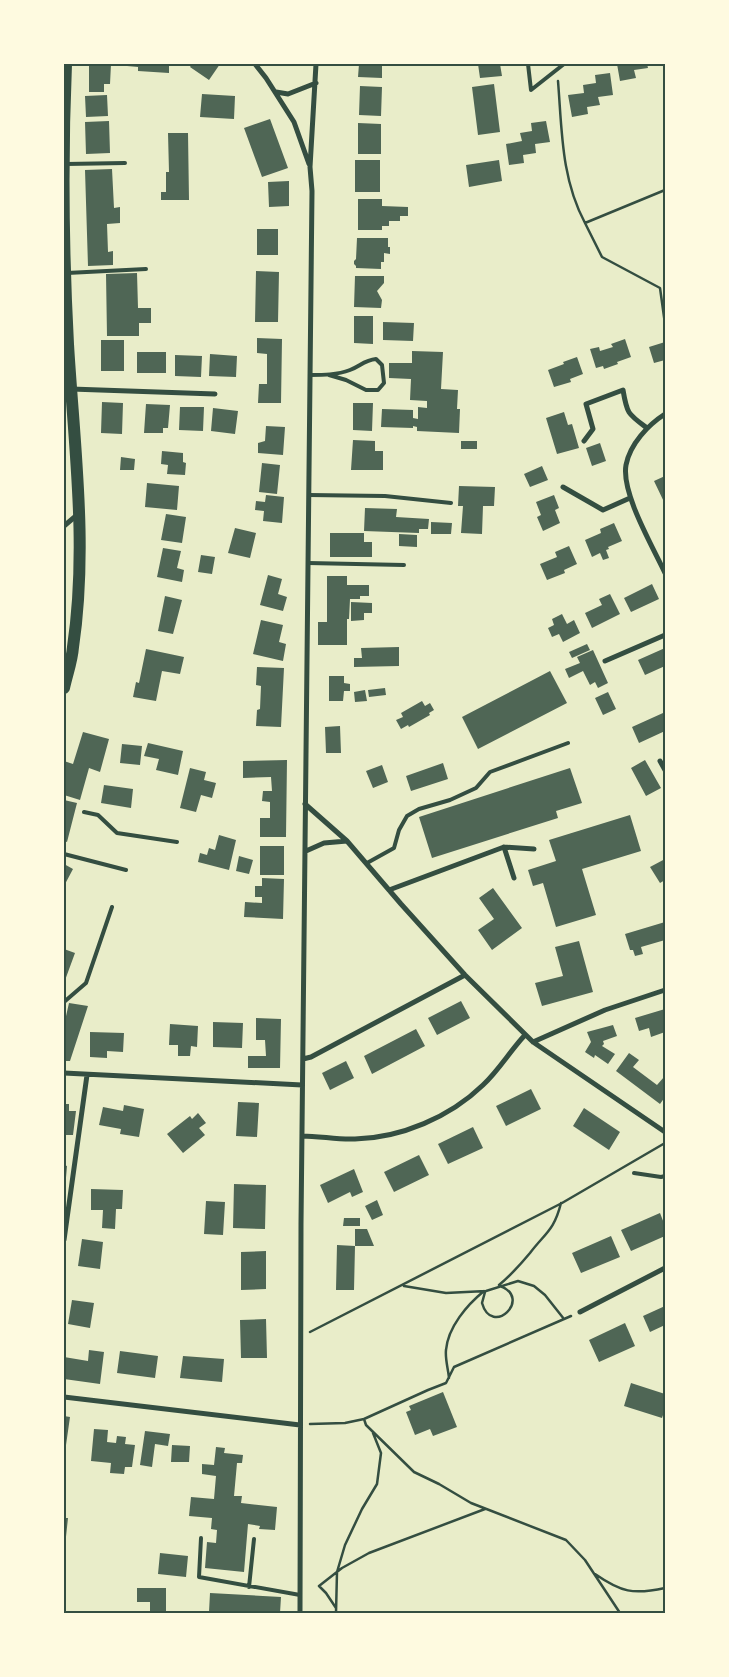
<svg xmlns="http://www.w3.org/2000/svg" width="729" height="1677" font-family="'Nunito Sans',sans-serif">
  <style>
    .building { fill: #4f6655 }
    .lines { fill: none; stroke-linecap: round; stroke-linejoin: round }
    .path { stroke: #344e41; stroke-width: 2.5 }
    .service { stroke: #344e41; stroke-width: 4 }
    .minor { stroke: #344e41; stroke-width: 5 }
    .primary { stroke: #344e41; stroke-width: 12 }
    .neatline { fill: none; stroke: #344e41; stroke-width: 2 }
  </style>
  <rect width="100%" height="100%" fill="#e9edc9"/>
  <path class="building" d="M89,64H111L110,84H104V92H89Z
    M128,64H169V73L138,71V67L127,66Z
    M192,64H220L209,80L190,67Z
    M359,64H382V78L358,77Z
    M478,64H500L502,76L480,78Z
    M617,64H647L648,68L634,70L636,78L620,81Z
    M610,73L613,95L598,97L600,105L587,107L588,114L572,117L568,95L584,93L583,85L596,83L595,75Z
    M494,84L500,132L478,135L472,87Z
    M360,86L382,87L381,116L359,115Z
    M202,94L235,96L234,119L200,117Z
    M107,95L108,116L86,117L85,96Z
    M270,119L288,168L262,177L244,128Z
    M109,121L110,153L86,154L85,122Z
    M546,121L550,142L535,144L536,153L523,155L524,163L509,165L506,144L522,141L520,133L532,131L531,123Z
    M358,123L381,124V154H358Z
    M168,133H188L189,200H161V192H166V172H169Z
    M355,160H380V192H355Z
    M499,160L502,181L469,187L466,165Z
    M112,169L114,208L120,207V223L107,224L108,252L113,251V265L88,266L85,170Z
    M289,181V206L269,207L268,182Z
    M358,199H382V206L408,207V216H400V221H389V226H382V230H358Z
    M257,229H278V255H257Z
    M357,238H388V247H390V254L384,253V262H381V269L356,268V266L354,264V261L356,259Z
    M256,271L279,272L278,322H255Z
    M137,273L138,308H151V323H139V336H107L106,274Z
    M355,276H384V283L377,291L382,300L381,308L354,307Z
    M354,316H373V344L354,343Z
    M383,322L414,323L413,341L383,340Z
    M257,338L282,339L281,403H258L259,384H267V354L257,353Z
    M625,339L631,357L617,362L618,364L604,369L603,366L596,368L590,349L599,347L600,351L613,347L611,344Z
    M101,340H124V371H101Z
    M665,342V360L654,363L649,347Z
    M412,351L443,352L441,389L458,390L457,409H460L459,433L417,431V427L413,426V428L381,427L382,409L413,410V418L418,419V407L427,408V401L410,400L411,379L389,378V363H412Z
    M137,352H166V373H137Z
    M210,354L237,356L236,377L209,376Z
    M175,355L202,356L201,377L175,376Z
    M577,357L583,374L570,379L571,382L554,387L548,370L564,364L563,362Z
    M102,402L123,403L122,434L101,433Z
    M353,403H373L372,431L353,430Z
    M146,404L170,405L168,428H163V433H144Z
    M180,407H204L203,431L179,430Z
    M213,408L238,411L235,434L211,431Z
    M564,412L568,425L572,424L579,448L557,454L546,418Z
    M266,426L285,427L283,455L258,453V443L265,441Z
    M353,440L375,441V451H383V470H351Z
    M461,441H477V449H461Z
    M600,443L606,461L592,466L586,448Z
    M162,451L183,453V462L186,463L185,475L167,474L168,465L161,464Z
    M121,457L135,459L134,470H120Z
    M262,463L280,465L277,494L259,492Z
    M542,466L548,480L530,487L524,474Z
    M665,476V504L654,481Z
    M147,483L179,486L177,510L145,507Z
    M459,486L495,487L494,506H483L482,534L461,533L463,506H458Z
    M266,495L284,497L282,523L263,521L264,511L255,510L256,501L265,502Z
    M554,495L559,508L555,510L560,523L543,531L537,517L541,515L536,502Z
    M365,508L397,509L396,517L429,519L428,529H419V533L364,531Z
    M166,514L186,517L182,543L161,540Z
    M431,522L452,523L451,534H431Z
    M614,523L622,541L608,547L609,549L606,550L609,558L603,560L600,553L592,557L585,540L601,533L600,529Z
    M235,528L256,533L250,558L228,553Z
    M330,533H364V542H372V557H330Z
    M399,534L417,535V547L399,546Z
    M569,546L577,564L564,570L565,573L547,580L540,564L557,557L555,552Z
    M163,548L181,551L177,568L184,570L182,582L157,577Z
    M201,555L215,557L212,574L198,572Z
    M268,575L282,579L278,594L287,597L283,611L260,605Z
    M327,576H347V585H369V596H360V599H350L349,619H347V645H318V622H327Z
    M652,584L659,599L631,612L624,598Z
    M610,594L620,614L592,628L585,613L602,605L599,599Z
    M165,596L182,600L173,634L158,631Z
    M351,602L372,603V613H364V620L351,621Z
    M562,614L567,624L574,620L580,633L563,642L559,634L552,637L548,628L554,625L552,619Z
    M261,620L283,625L279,642L286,644L283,661L253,654Z
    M587,644L590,650L572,658L569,652Z
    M399,647V666L354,667V658H362L361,648Z
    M665,648V666L645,675L638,660Z
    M146,649L184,657L180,674L162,671L156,701L133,697L136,682L139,683Z
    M593,650L608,683L598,688L595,682L590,685L583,671L569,678L565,669L580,663L577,657Z
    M257,667L284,668L281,727L256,726L257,710L260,709L261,686L256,685Z
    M550,671L567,703L478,749L462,717Z
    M329,676H344V683L350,684V691H344L343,701H329Z
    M385,688L386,695L369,697L368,690Z
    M365,690L367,701L355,702L354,692Z
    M608,692L616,709L603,715L595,698Z
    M422,701L425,706L430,703L434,710L429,713L430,715L409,727L408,725L401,729L396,720L403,717L401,713Z
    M663,713L665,717V731L639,743L632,727Z
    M340,726L341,753H326L325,727Z
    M83,732L109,739L100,772L89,768L80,800L64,795V761L73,764Z
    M148,743L183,751L178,775L156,770L159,759L144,756Z
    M122,744L142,746L140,765L120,763Z
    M287,760L286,837H260V818H270V802L262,801L263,791H272L271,777L243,778V761Z
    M645,760L661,788L646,796L631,768Z
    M443,763L448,779L411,791L406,776Z
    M382,765L388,782L373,788L366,771Z
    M190,768L206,772L204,780L216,783L212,798L201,795L196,812L180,808Z
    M570,768L582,803L556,811L558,818L432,858L419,817Z
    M104,785L133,789L131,808L101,803Z
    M64,800L77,803L67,842L64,841Z
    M630,815L641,851L582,869L596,915L556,927L543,883L533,886L528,870L556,861L549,840Z
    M219,835L236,840L229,870L198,862L200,853L207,855L209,848L215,850Z
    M260,846H284V875H260Z
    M239,856L253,860L249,874L236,871Z
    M665,859V880L660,883L650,867Z
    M64,864L73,869L64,886Z
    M262,878L284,879L283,919L244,917L245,902L262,903V897H255V886H262Z
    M493,888L522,928L492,950L478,930L494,919L479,898Z
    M665,922V940L641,947L643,954L635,956L633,950H630L625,934Z
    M579,941L593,992L542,1006L535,983L563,976L555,947Z
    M64,949L75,953L64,983Z
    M461,1001L470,1018L437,1035L428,1018Z
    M69,1003L88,1006L70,1061H64V1025Z
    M665,1009V1032L651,1037L649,1028L639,1031L635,1018Z
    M256,1018L281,1019L280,1068H248V1056H266L265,1040H256Z
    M213,1022L243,1023L242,1048L213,1047Z
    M170,1024L198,1026L197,1047L191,1046L190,1056H178V1045H169Z
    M613,1025L617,1036L603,1041L604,1044L602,1046L615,1054L608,1064L595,1055L594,1058L585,1052L591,1042L587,1032Z
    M416,1029L425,1046L372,1074L364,1056Z
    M90,1032L124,1033L123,1052L107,1051V1058L90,1057Z
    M629,1053L639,1060L633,1067L657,1085L664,1077L665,1078V1097L660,1104L616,1071Z
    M346,1061L354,1078L330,1090L322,1073Z
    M531,1089L541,1109L506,1126L496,1106Z
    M238,1102L259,1103L257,1137L236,1136Z
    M64,1104H69V1111H76L73,1135H64Z
    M124,1105L144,1109L139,1137L120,1134L121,1129L99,1125L103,1107L123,1111Z
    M584,1108L620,1132L609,1150L573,1126Z
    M198,1113L206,1123L199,1128L205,1135L183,1153L167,1134L190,1116L192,1119Z
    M473,1127L483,1148L448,1164L438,1144Z
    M419,1155L429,1175L394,1192L384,1172Z
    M64,1165L67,1166L65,1189H64Z
    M354,1169L363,1192L352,1197L350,1192L328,1203L320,1185Z
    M234,1184L266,1185L265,1229L233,1228Z
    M91,1189L123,1190L122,1209H116L115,1229L102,1228L103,1210H91Z
    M377,1200L383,1215L372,1220L365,1206Z
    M206,1201L225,1202L223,1235L204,1234Z
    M660,1213L665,1226V1236L631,1251L621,1230Z
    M344,1218H360V1226H343Z
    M355,1229H367L374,1246H355Z
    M611,1236L620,1257L581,1273L572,1253Z
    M82,1239L103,1242L100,1269L78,1266Z
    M337,1245L355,1246L354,1290H336Z
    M266,1251V1289L241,1290V1252Z
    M72,1300L94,1303L90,1328L68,1324Z
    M665,1306V1325L650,1332L643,1316Z
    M266,1319L267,1358H241L240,1320Z
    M625,1323L635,1346L599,1362L589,1340Z
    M89,1350L104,1352L100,1384L64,1379V1357L88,1361Z
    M120,1351L158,1356L155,1378L117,1373Z
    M183,1356L224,1359L222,1382L180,1378Z
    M631,1383L665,1394V1409L662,1418L624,1406Z
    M443,1392L457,1427L433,1436L430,1429L415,1435L406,1412L411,1410L409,1406Z
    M64,1416L70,1417L66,1445L64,1444Z
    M94,1429L108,1430L107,1442L116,1443L117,1436L126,1437L125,1444L135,1445L132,1467H125L124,1474L110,1473L111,1463L91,1461Z
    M145,1431L170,1434L168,1446L155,1444L152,1467L140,1465Z
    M172,1445L190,1446L189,1462H171Z
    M216,1447L225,1448L224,1453L243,1455L242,1463H237L234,1496H242L241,1503L277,1507L275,1530L259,1529L260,1526L248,1524L244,1572L205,1568L207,1542L216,1543L217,1530L211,1529L212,1518L189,1516L191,1497L214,1499L216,1476L202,1474V1464L214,1465Z
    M64,1518H68L65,1546H64Z
    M160,1553L188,1556L186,1577L158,1574Z
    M137,1588H166V1613H150V1602H137Z
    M210,1593L281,1597L280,1613L209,1612Z"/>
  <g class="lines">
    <path class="path" d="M558,81C562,130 561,178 585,223
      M665,190L585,223L602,257L660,288L665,324
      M499,1285C511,1275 520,1265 530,1253C545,1233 554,1231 561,1203
      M404,1286L446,1293L486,1291L518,1281L534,1286L545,1295L564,1319
      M485,1292L482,1303C492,1338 533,1298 500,1286
      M310,1332L562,1203L665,1143
      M449,1378C448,1368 445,1359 446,1350C448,1327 467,1305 484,1291
      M364,1419L428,1390L446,1383L454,1367L571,1316
      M310,1424L345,1423L364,1419L366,1425L414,1472L439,1484L471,1503L566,1540L585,1560L620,1613
      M595,1574C621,1592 633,1595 665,1588
      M336,1608L326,1593L319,1586L342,1568L369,1553L485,1509
      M336,1613L337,1572L345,1545L362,1509L377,1484L381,1453L373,1433"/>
    <path class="service" d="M528,64L531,90L564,64
      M66,164L125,163
      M67,273L146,269
      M310,375C323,375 337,375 350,370C360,366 365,360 376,359L382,365L384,383L378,390H366L346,380L329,375
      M309,495L385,496L451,503
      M308,563L404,565
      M84,812L98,815L117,833L177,842
      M64,854L126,870
      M367,863L394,848L399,830L407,816L419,809L450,800L476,788L490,772L568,743
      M64,1002L86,983L112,907
      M634,1173L661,1177L665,1176
      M201,1538L199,1577L300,1595
      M249,1587L254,1539"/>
    <path class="minor" d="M255,64L266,78L294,122L309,164
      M276,92L288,94L316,83
      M71,389L215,394
      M665,414C648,425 630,444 626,465C621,493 653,547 665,573
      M584,441L593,429L586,404L623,390C627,414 628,414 647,428
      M563,487L603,510L630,498
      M64,526L77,515
      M605,661L665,635
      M660,761L665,770
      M305,804L347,841L401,904L465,975L533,1042L665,1132
      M504,847L514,878
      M306,851L324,843L347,841
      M389,890L504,847L534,849
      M533,1042L605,1010L665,990
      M303,1059L311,1057L465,975
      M64,1073L302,1085
      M302,1136C320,1136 338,1140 355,1139C401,1138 450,1117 483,1085C499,1070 510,1051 525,1035
      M64,1240L87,1075
      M580,1312L665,1268
      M64,1397L300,1425
      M300,1613L301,1224L312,191L310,167L316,64"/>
    <path class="primary" d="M64,688C67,674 72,661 73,647C88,546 74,445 68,344C63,251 62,157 66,64"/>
  </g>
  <rect width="729" height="1677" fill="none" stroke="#fefae0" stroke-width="130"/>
  <rect x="65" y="65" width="599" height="1547" class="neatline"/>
</svg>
